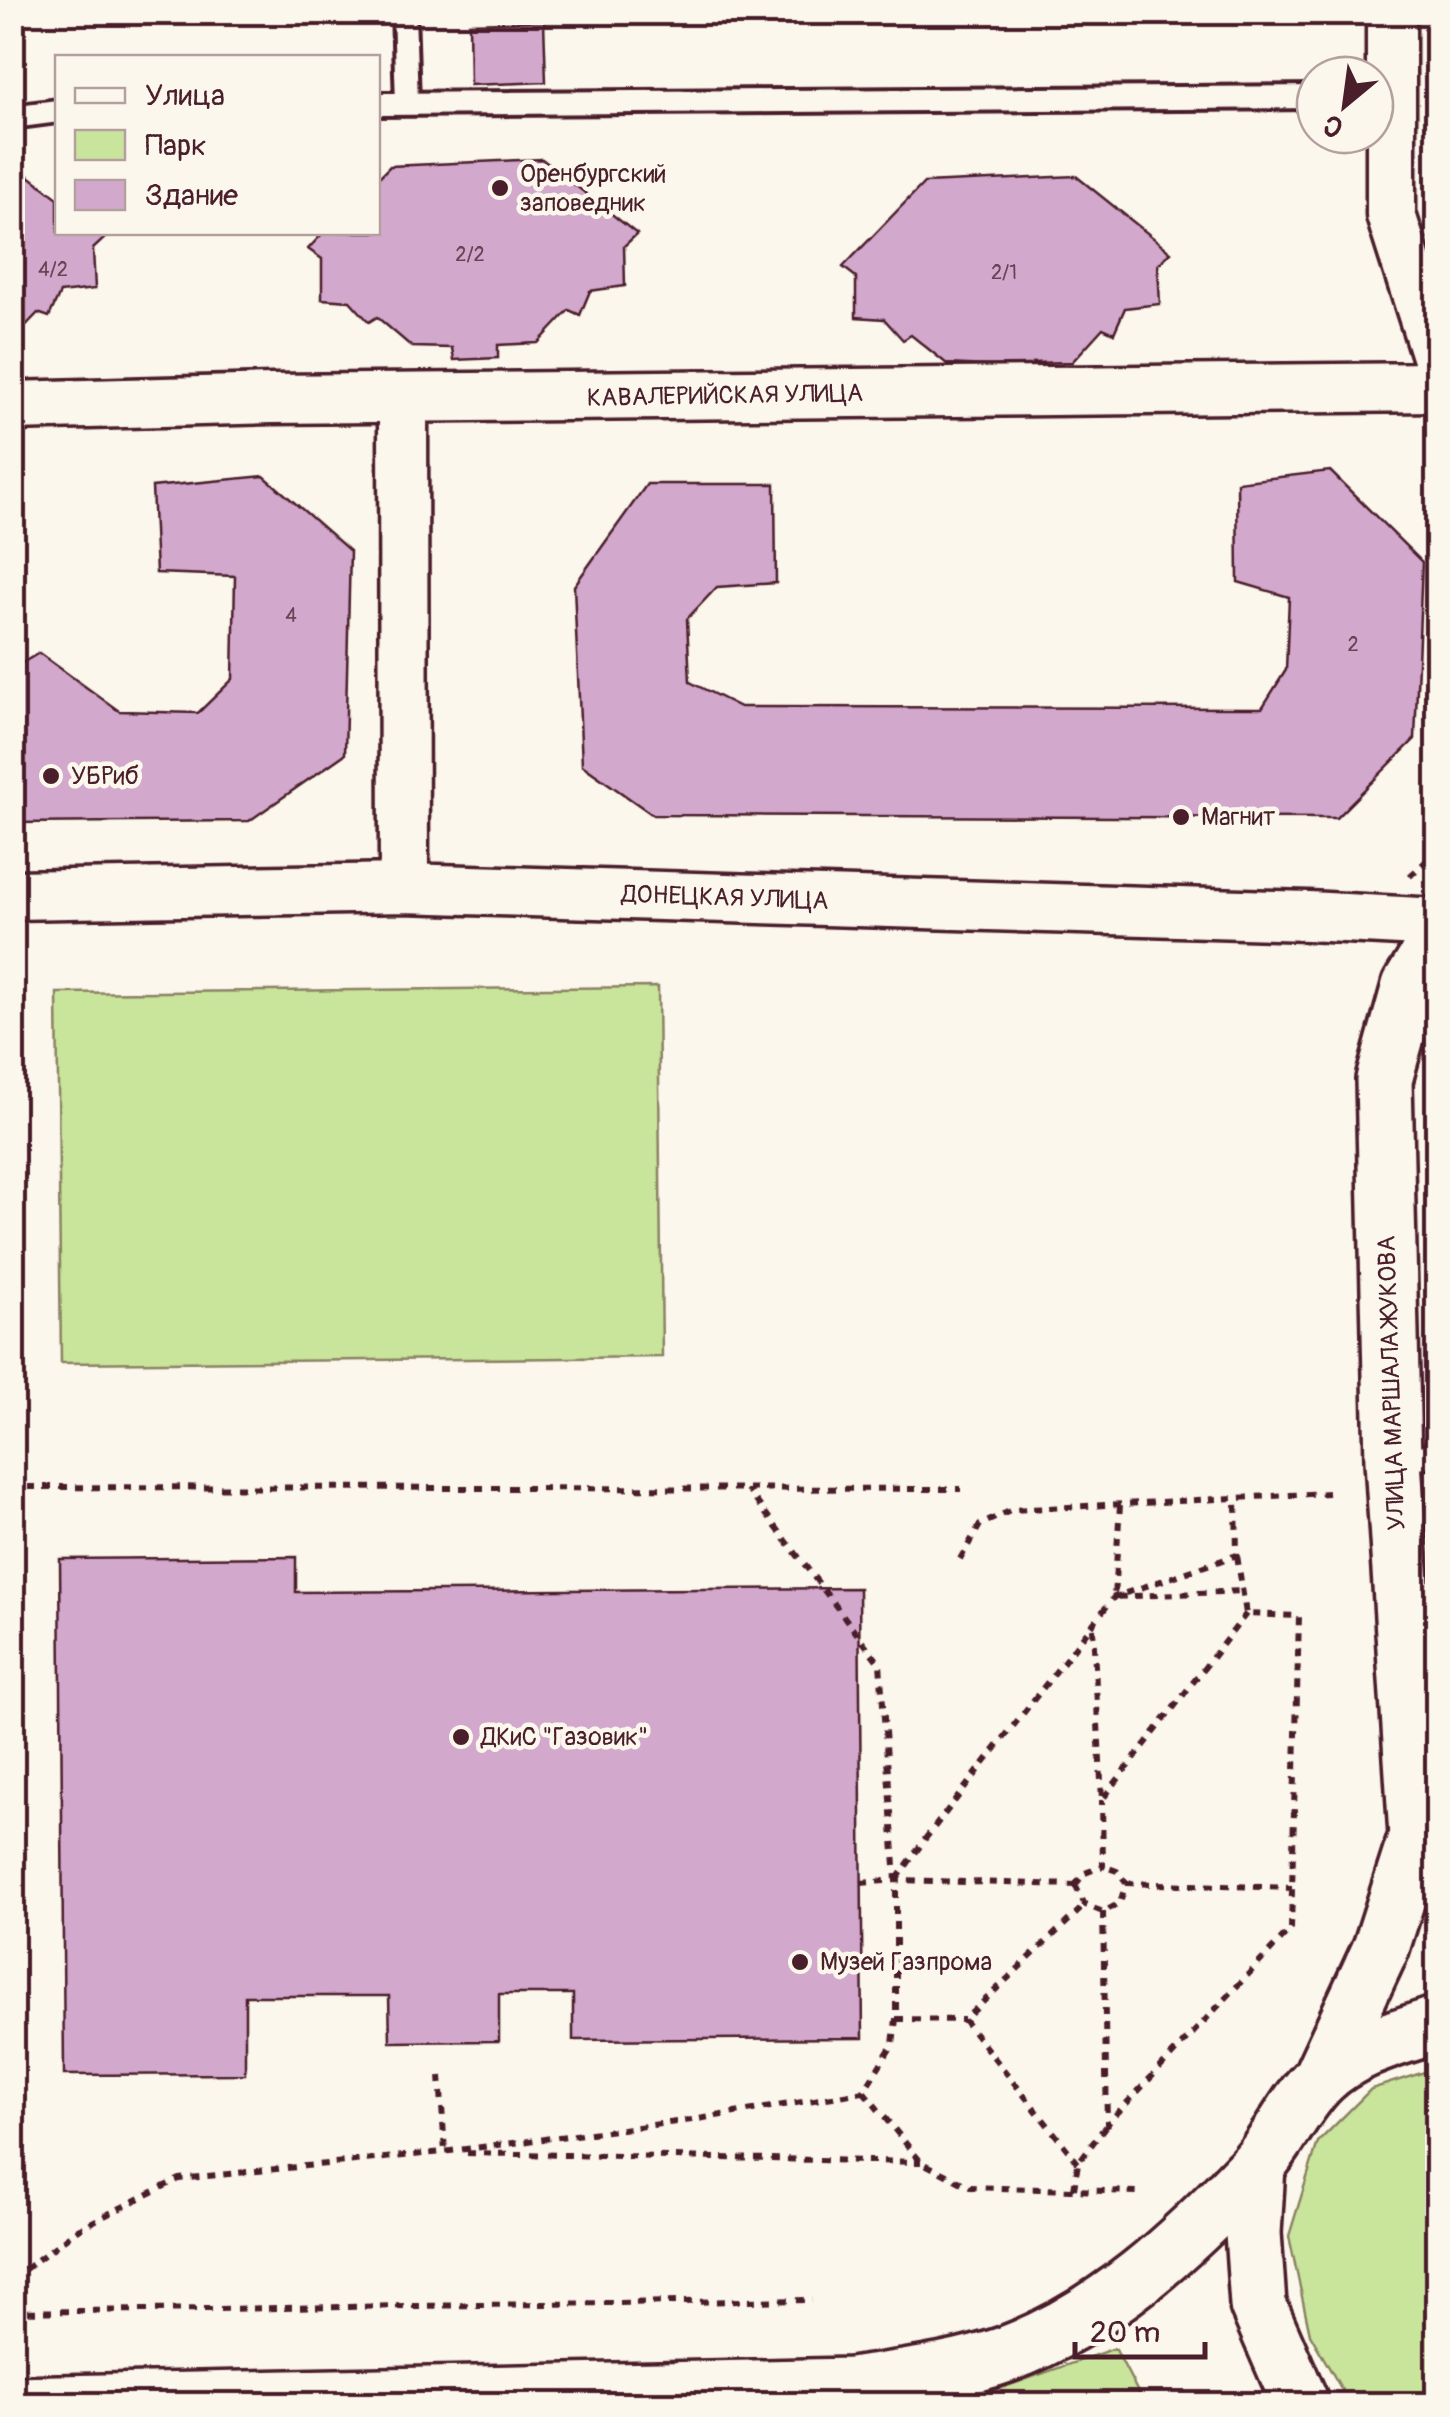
<svg xmlns="http://www.w3.org/2000/svg" width="1450" height="2417" font-family="Pangolin,sans-serif">
  <style>
    .green { fill: #c9e49b; stroke: #8a8263; stroke-width: 2.5 }
    .building { fill: #d3a8cd; stroke: #4a1f2b; stroke-width: 2.5 }
    .lines { fill: none; stroke-linecap: round; stroke-linejoin: round }
    .lane-casing { stroke: #4a1f2b; stroke-width: 30 }
    .street-casing { stroke: #4a1f2b; stroke-width: 55 }
    .primary-casing { stroke: #4a1f2b; stroke-width: 62 }
    .path { stroke: #4a1f2b; stroke-width: 6; stroke-dasharray: 8 8; stroke-linecap: butt }
    .lane { stroke: #fbf7ec; stroke-width: 22 }
    .street { stroke: #fbf7ec; stroke-width: 48 }
    .primary { stroke: #fbf7ec; stroke-width: 55 }
    .poi-dot { fill: #4a1f2b; stroke: #fbf7ec; stroke-width: 4 }
    .labels { text-anchor: middle; dominant-baseline: central; stroke-width: 9; stroke-linejoin: round; paint-order: stroke }
    .number-label { font-size: 20px; fill: #6c4154 }
    .poi-label { font-size: 25px; fill: #4a1f2b; stroke: #fbf7ec; text-anchor: start }
    .street-label { font-size: 25px; fill: #4a1f2b; stroke: #fbf7ec }
  </style>
  <rect width="100%" height="100%" fill="#fbf7ec"/>
  <filter id="ink" filterUnits="userSpaceOnUse"><feTurbulence type="fractalNoise" baseFrequency=".01" numOctaves="2"/><feDisplacementMap in="SourceGraphic" scale="20" xChannelSelector="R" yChannelSelector="G"/><feConvolveMatrix kernelMatrix="1 2 1 2 8 2 1 2 1" color-interpolation-filters="sRGB"/></filter>
  <g filter="url(#ink)">
    <path class="green" d="M658,987L662,1357L61,1363L57,993Z
      M1437,2068V2404H1350L1310,2334L1289,2236L1318,2142L1371,2089Z
      M1115,2348L1144,2404H956Z"/>
    <path class="building" d="M544,21L546,82L470,85L469,23Z
      M542,159L637,234L624,246L625,286L590,291L580,315L569,310L538,343L498,345V358L454,360L452,348L412,347L377,317L369,322L350,301L322,299V259L308,249L324,232H378V178L390,166Z
      M12,163L58,198V232H101L106,237L93,249L95,289L60,293L49,317L38,313L12,340Z
      M1076,176L1171,252L1158,265L1160,304L1125,308L1114,333L1103,328L1072,362L1032,363V376L988,377L986,366L947,364L911,335L903,340L884,319L856,317V277L843,267L924,183Z
      M1330,471L1422,562L1415,739L1336,818L653,815L582,765L574,586L647,484H775L776,583L717,587L687,619L690,682L740,707L1262,708L1286,670L1289,597L1238,582L1237,482Z
      M264,476L350,551L345,754L249,821L12,823V669L39,653L119,711L198,713L233,679L235,576L156,573L152,487Z
      M296,1557V1592L859,1588L863,2038L573,2040V1994H499V2041L390,2042L389,1996H245V2074L64,2075L60,1559Z"/>
    <g class="lines">
      <g class="lane-casing">
        <path id="lane" d="M404,12L407,103
          M378,104L1315,97
          M12,117L58,111
          M1393,1461L1438,1454"/>
      </g>
      <g class="street-casing">
        <path id="street" d="M1391,12V215L1438,362
          M403,400L404,888
          M12,406L272,399L1438,387
          M12,895L404,888L1308,916L1438,923"/>
      </g>
      <g class="primary-casing">
        <path id="primary" d="M1321,2077L1381,1948L1417,1836L1393,1461L1384,1080L1410,986L1438,940
          M1257,2166L1253,2233L1258,2305L1301,2404
          M12,2404L851,2386C903,2378 957,2372 1007,2354C1105,2317 1182,2245 1254,2169C1279,2142 1294,2104 1321,2078C1352,2048 1399,2038 1438,2024"/>
      </g>
      <path class="path" d="M1438,431L1434,450L1438,462
        M1410,876L1435,853L1438,839
        M12,1487L961,1489
        M1120,1505L1114,1597L1243,1591
        M960,1559L980,1525L1012,1510L1328,1493
        M1093,1628L1102,1800L1246,1614
        M897,1879L925,1839L1114,1597L1237,1555L1236,1498
        M861,1883L896,1880L1075,1885
        M1126,1883L1292,1888
        M1075,1885L1085,1905L1103,1912L1120,1903L1126,1883L1117,1871L1103,1866
        M1075,1885L1085,1873L1103,1866L1102,1800
        M1103,1912L1107,2124L1291,1929L1299,1616L1246,1614L1237,1555
        M896,2019L964,2020
        M440,2076L445,2152
        M864,2092L921,2162L970,2187L1138,2192
        M467,2153L921,2162
        M1078,2163L964,2020L1085,1905
        M1074,2189L1078,2163L1107,2124
        M12,2279L78,2229L179,2179L443,2152L692,2120L863,2092L893,2044L896,2019V1880L880,1664L747,1489
        M12,2312L812,2300"/>
      <use href="#lane" class="lane"/>
      <use href="#street" class="street"/>
      <use href="#primary" class="primary"/>
    </g>
  </g>
  <g class="poi-dot">
    <circle cx="500" cy="188" r="10"/>
    <circle cx="51" cy="776" r="10"/>
    <circle cx="1181" cy="817" r="10"/>
    <circle cx="461" cy="1737" r="10"/>
    <circle cx="800" cy="1962" r="10"/>
  </g>
  <g class="labels">
    <g class="number-label">
      <text x="470" y="254">2/2</text>
      <text x="53" y="269">4/2</text>
      <text x="1004" y="272">2/1</text>
      <text x="291" y="615">4</text>
      <text x="1353" y="644">2</text>
    </g>
    <g class="poi-label">
      <text x="520" y="174">Оренбургский<tspan x="520" dy="29">заповедник</tspan></text>
      <text x="71" y="776">УБРиб</text>
      <text x="1201" y="817">Магнит</text>
      <text x="481" y="1737">ДКиC "Газовик"</text>
      <text x="820" y="1962">Музей Газпрома</text>
    </g>
    <g class="street-label">
      <text transform="translate(725 396) rotate(-1)">КАВАЛЕРИЙСКАЯ УЛИЦА</text>
      <text transform="translate(725 898) rotate(2)">ДОНЕЦКАЯ УЛИЦА</text>
      <text transform="translate(1392 1383) rotate(-92)">УЛИЦА МАРШАЛА ЖУКОВА</text>
    </g>
  </g>
  <rect width="1450" height="2417" fill="none" stroke="#fbf7ec" stroke-width="50"/>
  <rect x="25" y="25" width="1400" height="2367" fill="none" stroke="#4a1f2b" stroke-width="4" filter="url(#ink)"/>
  <rect x="55" y="55" width="325" height="180" fill="#fbf7ec" stroke="#b4a19f" stroke-width="2.5"/>
  <rect x="75" y="88" width="50" height="15" fill="#fbf7ec" stroke="#b4a19f" stroke-width="2.5"/>
  <text x="145" y="105" font-size="30" fill="#4a1f2b">Улица</text>
  <rect x="75" y="130" width="50" height="30" fill="#c9e49b" stroke="#b4a19f" stroke-width="2.5"/>
  <text x="145" y="155" font-size="30" fill="#4a1f2b">Парк</text>
  <rect x="75" y="180" width="50" height="30" fill="#d3a8cd" stroke="#b4a19f" stroke-width="2.5"/>
  <text x="145" y="205" font-size="30" fill="#4a1f2b">Здание</text>
  <g transform="translate(1345 105) rotate(209)"><circle r="48" fill="#fbf7ec" stroke="#b4a19f" stroke-width="2.5"/>
  <path d="M0-8L18 38L0 25L-18 38Z" fill="#4a1f2b"/>
  <text y="-15" font-size="28" font-weight="bold" text-anchor="middle" fill="#4a1f2b">С</text>
  </g>
  <path d="M1075 2342v15h130v-15" fill="none" stroke="#4a1f2b" stroke-width="5"/>
  <text x="1090" y="2342" font-size="30" fill="#4a1f2b" stroke="#fbf7ec" stroke-width="8" paint-order="stroke">20 m</text>
</svg>
